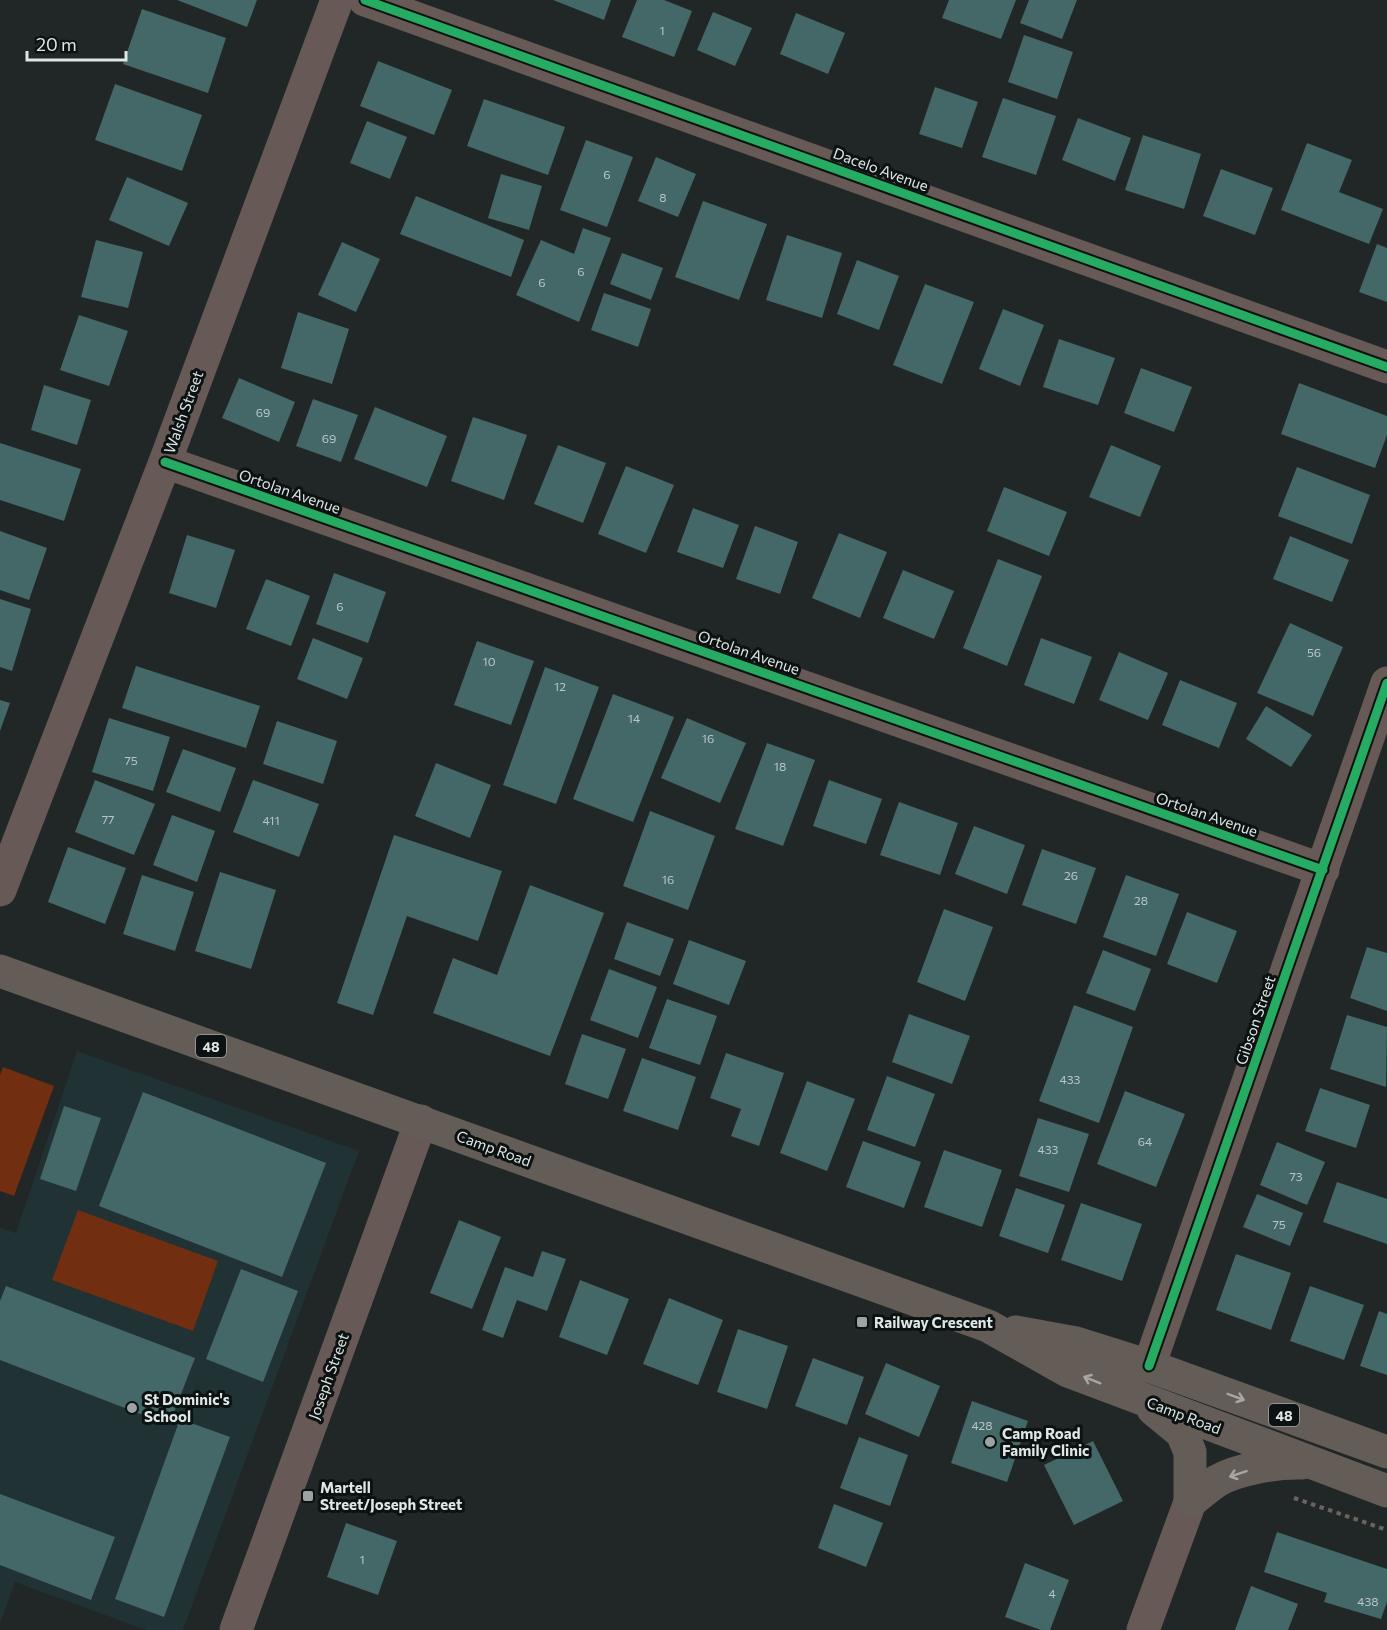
<svg xmlns="http://www.w3.org/2000/svg" width="1387" height="1630" font-family="Commissioner,sans-serif">
  <style>
    .built { fill: #203234 }
    .green { fill: #712e11 }
    .building { fill: #446768 }
    .lines { fill: none; stroke-linecap: round; stroke-linejoin: round }
    .path { stroke: #6c6360; stroke-width: 4; stroke-dasharray: 4.5 4.5; stroke-linecap: butt }
    .minor { stroke: #675955; stroke-width: 33 }
    .major { stroke: #645c57; stroke-width: 33 }
    .cycleway-casing { stroke: #0c1111; stroke-width: 13 }
    .cycleway { stroke: #26ab63; stroke-width: 9 }
    .oneway { stroke: #a7a8a6 }
    .poi-dot { fill: #9ca3a3; stroke: #0c1111; stroke-width: 2 }
    .labels { text-anchor: middle; dominant-baseline: central; stroke-width: 6; stroke-linejoin: round; paint-order: stroke }
    .number-label { font-size: 12px; fill: #b8c6c6 }
    .shield { fill: #0c1111; stroke: #9fa6a6; stroke-width: 1.5 }
    .shield-label { font-size: 14px; font-weight: bold; fill: #dee6e6 }
    .street-label { font-size: 15px; fill: #dee6e6; stroke: #0c1111 }
    .poi-label { font-size: 15px; font-weight: bold; fill: #dee6e6; stroke: #0c1111; text-anchor: start }
  </style>
  <rect width="100%" height="100%" fill="#212727"/>
  <path class="built" d="M77,1051L359,1151L183,1630H146L15,1582L0,1624V1228L16,1233Z"/>
  <path class="green" d="M3,1067L54,1086L14,1196L0,1191V1075Z
    M78,1210L218,1261L193,1331L52,1280Z"/>
  <path class="building" d="M177,0H257L247,27Z
    M553,0H611L604,20Z
    M637,0H664L692,11L674,57L622,37Z
    M949,0H1016L1001,39L942,18Z
    M1029,0H1077L1062,39L1020,23Z
    M142,9L226,38L208,93L123,64Z
    M713,12L752,28L735,66L697,50Z
    M796,13L845,33L828,74L780,54Z
    M1024,35L1073,52L1057,99L1008,82Z
    M378,61L452,90L434,135L360,106Z
    M115,84L202,115L182,171L95,140Z
    M935,87L978,102L962,148L919,134Z
    M1003,98L1056,116L1036,175L982,157Z
    M484,99L565,127L548,175L467,146Z
    M1078,118L1131,138L1115,181L1062,160Z
    M367,121L407,137L390,179L350,163Z
    M1143,135L1201,154L1184,209L1125,190Z
    M586,140L633,157L607,227L560,210Z
    M1307,143L1352,160L1339,192L1383,209L1369,244L1281,210Z
    M656,157L696,174L678,217L638,201Z
    M1221,169L1273,188L1255,235L1203,216Z
    M501,174L542,186L529,230L488,218Z
    M127,177L188,203L169,246L109,220Z
    M416,196L524,240L511,277L400,234Z
    M703,201L767,224L739,300L675,277Z
    M583,228L611,238L579,322L516,295L541,240L574,254Z
    M787,235L842,253L822,318L766,300Z
    M96,240L143,252L128,308L81,297Z
    M342,242L380,259L356,312L318,295Z
    M1377,244L1387,248V302L1359,292Z
    M622,253L663,268L651,300L610,284Z
    M857,260L899,276L879,330L837,314Z
    M925,284L974,302L942,384L893,365Z
    M604,293L651,309L638,347L591,330Z
    M1003,309L1044,325L1020,386L979,369Z
    M298,312L349,329L332,384L281,368Z
    M79,315L128,331L109,386L60,370Z
    M1059,339L1115,358L1098,405L1043,387Z
    M1141,368L1192,387L1174,432L1124,413Z
    M239,378L295,402L279,442L222,418Z
    M1299,383L1387,416V435L1375,468L1281,434Z
    M44,385L91,400L77,445L31,430Z
    M313,399L358,415L341,462L296,446Z
    M375,407L447,436L427,487L354,459Z
    M473,417L527,435L504,500L451,481Z
    M0,443L81,469L64,521L0,500Z
    M558,445L606,463L583,523L534,504Z
    M1111,445L1161,466L1140,517L1089,497Z
    M626,466L674,485L646,553L598,534Z
    M1297,467L1370,495L1352,544L1278,516Z
    M1004,487L1067,512L1049,556L987,531Z
    M693,508L739,525L723,568L677,552Z
    M755,526L798,542L780,594L736,579Z
    M0,531L47,548L29,600L0,590Z
    M839,533L887,552L860,618L812,598Z
    M187,535L235,550L216,608L169,593Z
    M1290,536L1349,560L1332,602L1273,579Z
    M998,559L1042,576L1007,666L963,648Z
    M903,570L954,591L934,639L883,618Z
    M334,573L386,592L368,643L316,624Z
    M266,579L310,596L291,646L246,629Z
    M0,599L31,609L12,671L0,667Z
    M1290,623L1343,647L1313,716L1257,693Z
    M313,638L363,658L347,699L297,679Z
    M1041,638L1092,657L1074,704L1024,685Z
    M477,641L534,661L511,725L454,705Z
    M1119,652L1168,673L1148,720L1099,700Z
    M136,666L260,706L246,748L122,708Z
    M545,667L599,687L556,804L503,785Z
    M1180,680L1237,703L1219,748L1162,725Z
    M613,694L674,717L633,822L573,799Z
    M0,700L10,703L0,731Z
    M1266,706L1312,735L1291,767L1246,739Z
    M109,718L170,737L153,791L92,772Z
    M687,718L746,743L720,803L661,778Z
    M277,721L337,741L323,784L263,764Z
    M767,743L815,760L783,846L735,829Z
    M183,749L236,768L220,812L166,792Z
    M436,763L491,785L470,838L415,816Z
    M95,780L155,804L134,855L75,832Z
    M253,780L319,804L299,857L233,832Z
    M829,780L882,799L866,844L813,826Z
    M899,802L958,823L940,875L880,855Z
    M650,811L715,836L688,910L623,886Z
    M172,815L215,831L197,882L153,865Z
    M974,826L1025,845L1007,894L955,874Z
    M394,835L502,871L478,941L407,916L373,1015L337,1003Z
    M68,847L126,868L105,924L48,902Z
    M1042,849L1096,868L1076,924L1022,905Z
    M220,872L276,890L251,969L195,951Z
    M142,875L194,892L175,951L123,934Z
    M1126,875L1179,894L1156,956L1103,937Z
    M530,885L604,913L550,1056L433,1013L453,958L497,975Z
    M944,909L993,927L965,1001L917,982Z
    M1187,912L1237,931L1217,983L1167,964Z
    M627,922L674,939L660,976L614,959Z
    M689,940L746,961L729,1005L673,984Z
    M1367,947L1387,953V1011L1350,998Z
    M1103,950L1151,969L1135,1011L1086,993Z
    M609,969L657,987L638,1038L590,1020Z
    M667,999L717,1016L700,1065L649,1048Z
    M1074,1005L1133,1027L1099,1123L1039,1101Z
    M909,1014L970,1036L952,1084L892,1062Z
    M1347,1015L1387,1027L1386,1087L1330,1069Z
    M582,1034L626,1049L608,1099L565,1084Z
    M726,1053L784,1073L759,1146L731,1136L741,1109L710,1098Z
    M642,1058L696,1077L678,1130L623,1111Z
    M887,1076L935,1094L915,1147L867,1130Z
    M807,1081L855,1099L827,1171L780,1153Z
    M1320,1088L1370,1105L1356,1148L1305,1131Z
    M1125,1091L1185,1114L1156,1187L1097,1164Z
    M143,1092L326,1163L282,1277L99,1206Z
    M64,1106L101,1118L76,1191L40,1179Z
    M1038,1118L1089,1134L1069,1192L1019,1176Z
    M863,1141L921,1162L904,1208L846,1187Z
    M1277,1142L1325,1162L1307,1205L1260,1185Z
    M944,1150L1002,1170L982,1227L924,1207Z
    M1337,1182L1387,1199V1244L1323,1222Z
    M1016,1188L1065,1205L1048,1253L999,1236Z
    M1257,1194L1303,1213L1290,1246L1243,1227Z
    M1081,1203L1142,1224L1122,1281L1061,1260Z
    M459,1220L501,1237L472,1309L430,1293Z
    M542,1251L566,1259L547,1311L517,1300L503,1338L482,1330L505,1267L533,1277Z
    M1236,1254L1291,1273L1271,1330L1216,1310Z
    M241,1269L298,1291L263,1382L206,1359Z
    M580,1280L629,1299L607,1355L559,1337Z
    M6,1286L195,1358L169,1425L0,1360V1301Z
    M1310,1286L1364,1305L1344,1360L1290,1341Z
    M669,1298L723,1320L698,1385L643,1364Z
    M1379,1311L1387,1314V1375L1360,1366Z
    M738,1329L788,1346L767,1409L717,1392Z
    M813,1358L864,1377L847,1425L795,1406Z
    M886,1363L940,1386L919,1437L865,1414Z
    M972,1401L1028,1421L1007,1482L951,1463Z
    M180,1419L230,1437L164,1617L115,1599Z
    M859,1437L908,1455L890,1506L840,1488Z
    M1093,1441L1123,1501L1074,1525L1044,1465Z
    M0,1494L115,1537L91,1600L0,1565Z
    M834,1504L883,1523L866,1567L818,1548Z
    M346,1523L397,1541L378,1595L327,1577Z
    M1277,1532L1387,1569V1602L1381,1619L1324,1602L1327,1593L1264,1572Z
    M1025,1563L1069,1580L1050,1630H1041L1005,1617Z
    M1251,1586L1298,1604L1288,1630H1235Z"/>
  <g class="lines">
    <path class="path" d="M1294,1498L1387,1530"/>
    <path class="minor" d="M365,0L1387,367
      M165,462L1323,870
      M0,890L165,462L337,0
      M1149,1366L1387,683
      M236,1630L421,1121
      M1143,1630L1190,1502"/>
    <path class="major" d="M0,971L988,1326L1068,1371L1387,1491
      M1016,1332L1076,1343L1149,1366L1387,1452
      M1153,1409L1182,1433L1190,1452V1502
      M1190,1502C1199,1495 1208,1487 1217,1481C1238,1469 1278,1462 1302,1463"/>
    <g class="cycleway-casing">
      <path id="cycleway" d="M365,0L1387,367
        M165,462L1323,870
        M1149,1366L1387,683"/>
    </g>
    <use href="#cycleway" class="cycleway"/>
  </g>
  <defs><path id="oneway-shaft" d="M-6 0H5M1.5-3L5.5 0L1.5 3" fill="none" stroke-width="1.6" stroke-linecap="round" stroke-linejoin="round" transform="scale(1.5)"/></defs>
  <g class="oneway">
    <use href="#oneway-shaft" transform="translate(1092 1380) rotate(-158)"/>
    <use href="#oneway-shaft" transform="translate(1236 1397) rotate(20)"/>
    <use href="#oneway-shaft" transform="translate(1238 1474) rotate(161)"/>
  </g>
  <g class="poi-dot">
    <rect x="856" y="1316" width="12" height="12" rx="3"/>
    <circle cx="132" cy="1408" r="6"/>
    <circle cx="990" cy="1442" r="6"/>
    <rect x="302" y="1490" width="12" height="12" rx="3"/>
  </g>
  <g class="labels">
    <g class="number-label">
      <text x="662" y="30">1</text>
      <text x="607" y="174">6</text>
      <text x="663" y="197">8</text>
      <text x="581" y="271">6</text>
      <text x="542" y="282">6</text>
      <text x="263" y="412">69</text>
      <text x="329" y="438">69</text>
      <text x="340" y="606">6</text>
      <text x="1314" y="652">56</text>
      <text x="489" y="661">10</text>
      <text x="560" y="686">12</text>
      <text x="634" y="718">14</text>
      <text x="708" y="738">16</text>
      <text x="131" y="760">75</text>
      <text x="780" y="766">18</text>
      <text x="108" y="819">77</text>
      <text x="271" y="820">411</text>
      <text x="1071" y="875">26</text>
      <text x="668" y="879">16</text>
      <text x="1141" y="900">28</text>
      <text x="1070" y="1079">433</text>
      <text x="1145" y="1141">64</text>
      <text x="1048" y="1149">433</text>
      <text x="1296" y="1176">73</text>
      <text x="1279" y="1224">75</text>
      <text x="982" y="1425">428</text>
      <text x="362" y="1559">1</text>
      <text x="1052" y="1593">4</text>
      <text x="1368" y="1601">438</text>
    </g>
    <g class="shield">
      <rect x="196" y="1035" width="30" height="22" rx="4.5"/>
      <rect x="1269" y="1404" width="30" height="22" rx="4.5"/>
    </g>
    <g class="shield-label">
      <text x="211" y="1046">48</text>
      <text x="1284" y="1415">48</text>
    </g>
    <g class="street-label">
      <text transform="translate(881 169) rotate(20)">Dacelo Avenue</text>
      <text transform="translate(183 412) rotate(-70)">Walsh Street</text>
      <text transform="translate(290 491) rotate(19)">Ortolan Avenue</text>
      <text transform="translate(749 652) rotate(19)">Ortolan Avenue</text>
      <text transform="translate(1207 814) rotate(19)">Ortolan Avenue</text>
      <text transform="translate(1255 1020) rotate(-71)">Gibson Street</text>
      <text transform="translate(494 1148) rotate(20)">Camp Road</text>
      <text transform="translate(328 1376) rotate(-70)">Joseph Street</text>
      <text transform="translate(1184 1415) rotate(21)">Camp Road</text>
    </g>
    <g class="poi-label">
      <text x="874" y="1322">Railway Crescent</text>
      <text x="144" y="1399">St Dominic's<tspan x="144" dy="17">School</tspan></text>
      <text x="1002" y="1433">Camp Road<tspan x="1002" dy="17">Family Clinic</tspan></text>
      <text x="320" y="1487">Martell<tspan x="320" dy="17">Street/Joseph Street</tspan></text>
    </g>
  </g>
  <path d="M27 51v9h99v-9" fill="none" stroke="#dee6e6" stroke-width="3"/>
  <text x="36" y="51" font-size="18" fill="#dee6e6" stroke="#0c1111" stroke-width="4.5" paint-order="stroke">20 m</text>
</svg>
